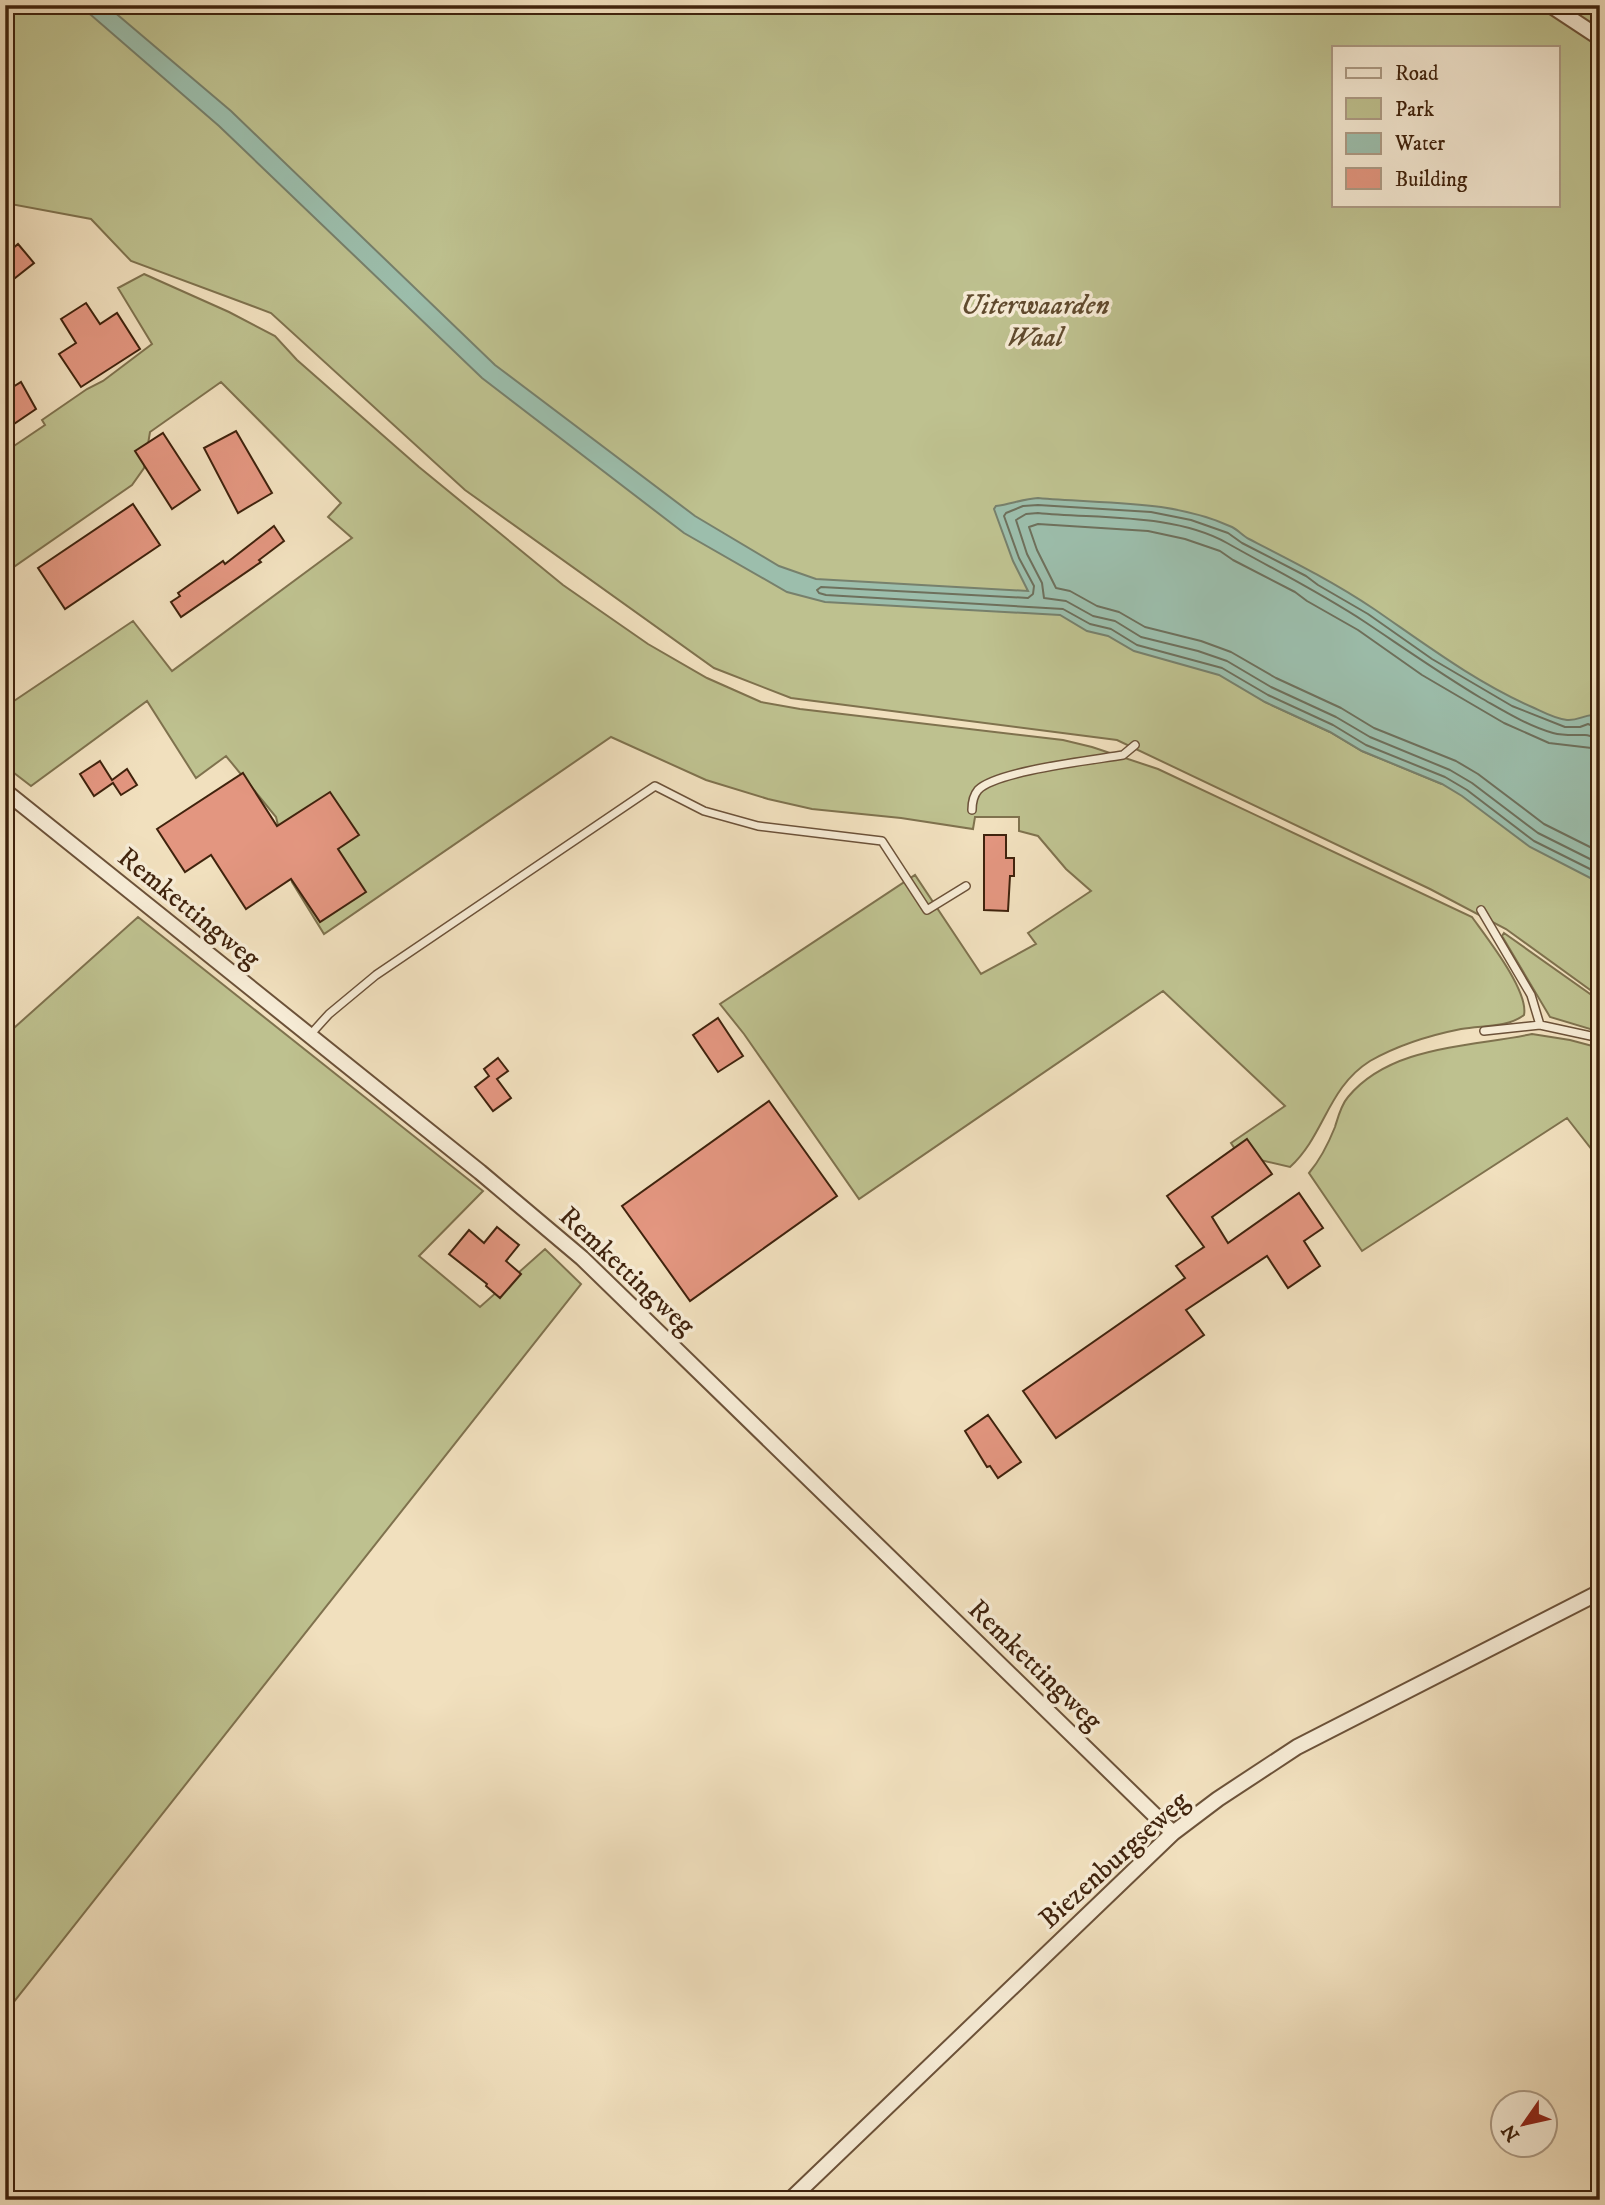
<svg xmlns="http://www.w3.org/2000/svg" width="1605" height="2205" font-family="'IM FELL DW Pica',serif">
  <style>
    .green { fill: #bec18f; stroke: #7f724e; stroke-width: 2; fill-rule: evenodd }
    .water { fill: #9cbeac; stroke: #77806c; stroke-width: 2 }
    .lines { fill: none; stroke-linecap: round; stroke-linejoin: round }
    .shore { stroke: #6e705c; stroke-width: 2 }
    .building { fill: #e39680; stroke: #40230d; stroke-width: 2 }
    .lane-casing { stroke: #6c5239; stroke-width: 10 }
    .street-casing { stroke: #6c5239; stroke-width: 18 }
    .lane { stroke: #f6ebd5; stroke-width: 7 }
    .street { stroke: #f6ebd5; stroke-width: 14 }
    .labels { text-anchor: middle; dominant-baseline: central; stroke-width: 7; stroke-linejoin: round; paint-order: stroke }
    .park-label { font-size: 28px; font-style: italic; fill: #604a2e; stroke: #f6ebd5 }
    .street-label { font-size: 28px; fill: #40230d; stroke: #f6ebd5 }
  </style>
  <rect width="100%" height="100%" fill="#f1e0be"/>
  <filter id="stains"><feTurbulence type="fractalNoise" baseFrequency=".00286" numOctaves="4"/><feColorMatrix values="0 0 0 0 .2 0 0 0 0 .09 0 0 0 0 .02 0 0 0 .5 -.17"/></filter>
  <radialGradient id="worn" r=".72"><stop offset=".6" stop-color="#630" stop-opacity="0"/><stop offset="1" stop-color="#630" stop-opacity=".3"/></radialGradient>
  <path class="green" d="M5,5H1600V997L1506,929L1430,889L1117,740L791,698L714,668L465,490L271,313L131,261L91,219L5,203ZM1334,47H1558V205H1334ZM1241,685L1442,784L1362,751L1330,732L1265,702Z
    M144,274L229,312L275,336L297,360L419,467L563,585L648,644L707,678L761,702L800,709L1063,740L1092,747L1158,769L1472,917C1487,938 1529,991 1524,1015C1507,1028 1482,1025 1461,1029C1431,1035 1398,1045 1370,1061C1327,1088 1325,1135 1290,1167L1239,1155L1231,1143L1285,1106L1163,991L859,1199L744,1034L720,1004L915,875L981,974L1036,944L1028,933L1091,891L1066,869L1038,836L1019,831V817H975L973,829L901,818L812,809L768,799L706,780L611,737L324,934L292,882L276,817L226,756L196,778L147,701L31,786L5,766V707L133,621L172,671L352,538L328,517L341,503L221,382L150,432L144,468L132,485L5,573V452L45,425L42,420L87,389L103,381L152,344L118,288Z
    M138,917L483,1191L419,1256L480,1307L545,1249L581,1284L5,2013V1036Z
    M1504,933L1600,1001V1032L1550,1017L1502,936Z
    M1532,1034L1570,1040L1600,1048V1160L1567,1118L1362,1251L1309,1173C1320,1160 1329,1142 1335,1127C1338,1117 1341,1105 1348,1097C1391,1045 1471,1047 1532,1034Z"/>
  <path class="water" d="M76,5H106L231,111L495,365L695,516L779,566L816,579L1028,591L1013,561L994,509L996,506C1011,504 1023,499 1038,498C1103,504 1171,499 1232,527C1238,530 1243,536 1249,539C1292,561 1334,582 1374,609C1425,644 1475,682 1532,707C1543,712 1555,719 1567,720C1577,721 1582,716 1592,715L1600,727V883L1530,847L1462,796L1442,784L1362,751L1330,732L1265,702L1219,675L1134,651L1108,636L1087,631L1060,615L825,602L787,592L684,533L482,378L219,126L91,15Z"/>
  <g class="lines">
    <path class="shore" d="M1600,729L1588,724L1580,727H1565L1512,706L1432,659L1368,614L1318,585L1306,576L1242,543L1228,533L1191,520L1151,512L1038,505L1023,506L1006,513L1004,516L1019,558L1034,586L1033,594L1028,598L821,587L817,590L819,593L826,595L1063,609L1090,624L1111,629L1137,645L1222,668L1268,695L1333,725L1366,745L1445,777L1467,790L1534,841L1600,874
      M1600,738C1594,738 1589,735 1585,735C1573,735 1564,736 1553,733C1528,726 1504,711 1481,698C1441,674 1404,648 1365,622C1321,593 1273,569 1227,543C1174,513 1097,519 1038,513L1026,514L1016,520L1027,554L1042,583L1044,598L1066,601L1093,616L1115,621L1141,637L1198,651L1227,661L1271,687L1336,717L1370,737L1450,770L1472,783L1538,833L1600,864
      M1600,749L1549,743L1504,723L1422,675L1358,630L1307,601L1295,592L1233,560L1220,551L1185,539L1148,531L1038,524L1029,527L1037,550L1056,588L1070,591L1097,606L1119,612L1145,627L1201,641L1231,652L1276,678L1341,708L1374,728L1456,761L1478,774L1544,824L1600,852"/>
  </g>
  <path class="building" d="M18,244L34,263L5,286V255Z
    M86,303L100,324L117,313L140,349L81,387L59,354L76,343L61,319Z
    M21,382L36,409L5,430V392Z
    M236,431L272,493L238,513L204,448Z
    M163,433L200,490L172,509L135,451Z
    M133,504L160,545L65,609L38,568Z
    M274,526L284,541L259,560L261,562L181,617L171,602L180,596L178,593L223,561L225,564Z
    M100,761L112,780L127,769L137,785L121,795L113,783L94,796L80,774Z
    M243,773L277,826L330,792L359,835L338,849L366,892L320,922L291,879L246,909L211,855L185,872L157,829Z
    M984,835H1006V858H1014V876H1010L1008,911L984,910Z
    M718,1018L743,1056L718,1072L693,1035Z
    M498,1058L508,1071L497,1079L511,1098L493,1111L475,1087L489,1076L484,1069Z
    M769,1101L837,1196L690,1301L622,1206Z
    M1247,1139L1272,1174L1212,1217L1228,1243L1299,1193L1323,1228L1304,1241L1320,1266L1288,1288L1267,1256L1186,1310L1204,1335L1056,1438L1023,1391L1185,1278L1176,1266L1204,1247L1167,1196Z
    M497,1227L519,1245L506,1261L521,1274L500,1298L486,1286L487,1284L449,1254L469,1230L484,1243Z
    M988,1415L1021,1462L998,1478L990,1466L987,1467L965,1431Z"/>
  <g class="lines">
    <g class="lane-casing">
      <path id="lane" d="M972,810C972,802 973,796 978,790C996,771 1094,760 1123,755L1135,745
        M1481,910L1531,995L1540,1025
        M1484,1031L1540,1025L1600,1038
        M310,1035L329,1014L376,975L655,786L704,811L758,826L882,841L927,910L966,886"/>
    </g>
    <g class="street-casing">
      <path id="street" d="M1550,5L1600,38
        M5,791L480,1172L582,1258L1173,1833
        M790,2200L1173,1833L1218,1799L1297,1747L1600,1592"/>
    </g>
    <use href="#lane" class="lane"/>
    <use href="#street" class="street"/>
  </g>
  <g class="labels">
    <g class="park-label">
      <text x="1035" y="305">Uiterwaarden<tspan x="1035" dy="32">Waal</tspan></text>
    </g>
    <g class="street-label">
      <text transform="translate(189 908) rotate(39)">Remkettingweg</text>
      <text transform="translate(627 1271) rotate(43)">Remkettingweg</text>
      <text transform="translate(1035 1665) rotate(44)">Remkettingweg</text>
      <text transform="translate(1114 1860) rotate(-42)">Biezenburgseweg</text>
    </g>
  </g>
  <rect width="1605" height="2205" fill="none" stroke="#f1e0be" stroke-width="28"/>
  <rect x="7" y="7" width="1591" height="2191" fill="none" stroke="#40230d" stroke-width="3.5"/>
  <rect x="14" y="14" width="1577" height="2177" fill="none" stroke="#40230d" stroke-width="2"/>
  <rect x="1332" y="46" width="228" height="161" fill="#f6ebd5" stroke="#ad9b85" stroke-width="2"/>
  <rect x="1346" y="68" width="35" height="10" fill="#f6ebd5" stroke="#ad9b85" stroke-width="2"/>
  <text x="1395" y="80" font-size="21" fill="#40230d">Road</text>
  <rect x="1346" y="98" width="35" height="21" fill="#bec18f" stroke="#ad9b85" stroke-width="2"/>
  <text x="1395" y="116" font-size="21" fill="#40230d">Park</text>
  <rect x="1346" y="133" width="35" height="21" fill="#9cbeac" stroke="#ad9b85" stroke-width="2"/>
  <text x="1395" y="150" font-size="21" fill="#40230d">Water</text>
  <rect x="1346" y="168" width="35" height="21" fill="#e39680" stroke="#ad9b85" stroke-width="2"/>
  <text x="1395" y="186" font-size="21" fill="#40230d">Building</text>
  <g transform="translate(1524 2124) rotate(236)"><circle r="33" fill="#f6ebd5" stroke="#ad9b85" stroke-width="2"/>
  <path d="M0-5L12 26L0 18L-12 26Z" fill="#8f2418"/>
  <text y="-10" font-size="19" font-weight="bold" text-anchor="middle" fill="#40230d">N</text>
  </g>
  <rect width="100%" height="100%" filter="url(#stains)"/>
  <rect width="100%" height="100%" fill="url(#worn)"/>
</svg>
